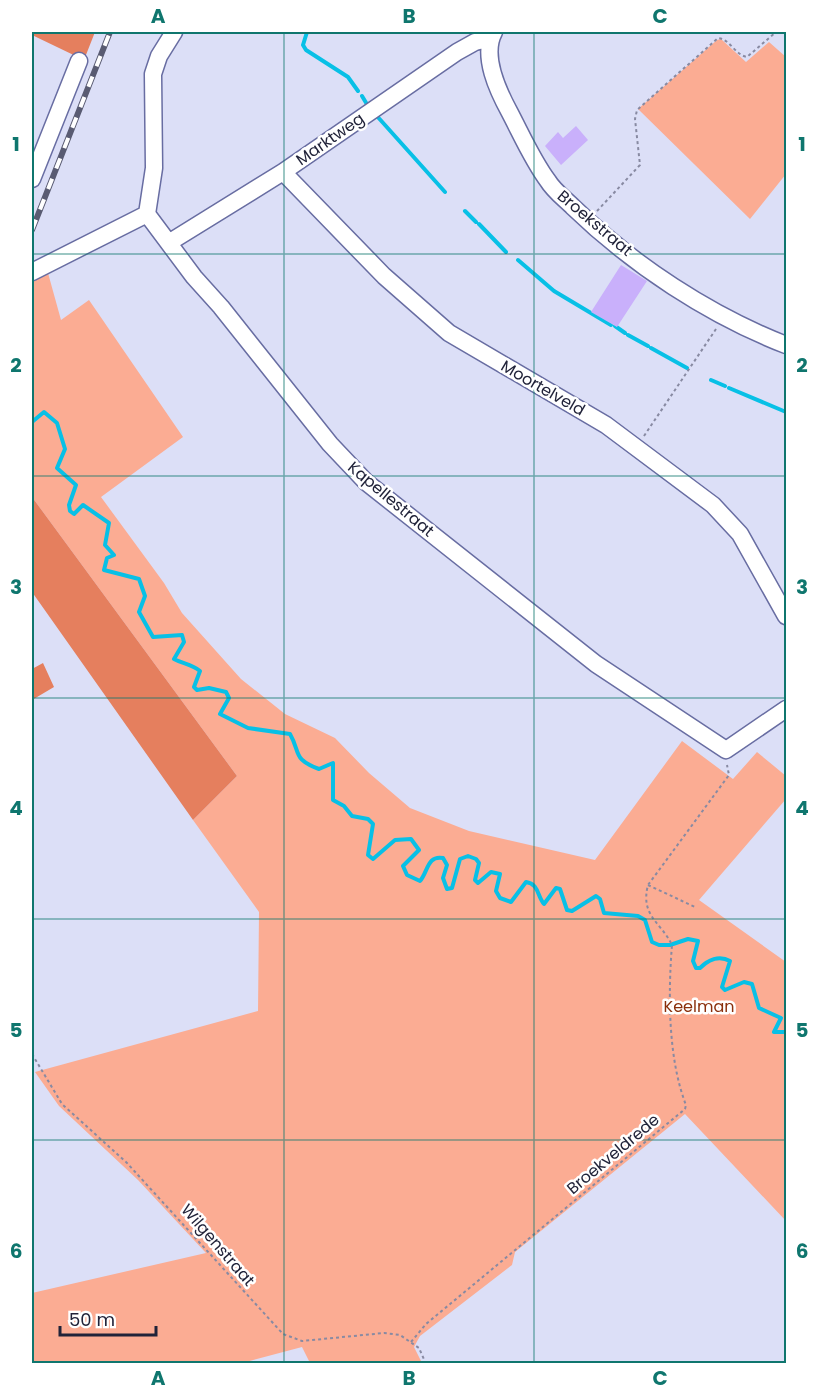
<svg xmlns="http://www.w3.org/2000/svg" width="818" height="1395" font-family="Poppins,sans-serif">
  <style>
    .green { fill: #fbac93 }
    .forest { fill: #e57f5e }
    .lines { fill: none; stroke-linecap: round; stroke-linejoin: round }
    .stream { stroke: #08c0e6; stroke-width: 4 }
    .building { fill: #c9b0fb }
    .minor-casing { stroke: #686da2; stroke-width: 19 }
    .path { stroke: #888aa2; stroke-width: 2; stroke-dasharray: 3 3; stroke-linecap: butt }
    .minor { stroke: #fff; stroke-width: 16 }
    .rail-casing { stroke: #595b72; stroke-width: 6 }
    .rail { stroke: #fff; stroke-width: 4; stroke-dasharray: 11; stroke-linecap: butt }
    .grid { fill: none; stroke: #0f766e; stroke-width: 1.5; stroke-opacity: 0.55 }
    .labels { text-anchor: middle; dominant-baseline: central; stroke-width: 5; stroke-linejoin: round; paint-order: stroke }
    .street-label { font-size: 16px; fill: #212339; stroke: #fff }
    .park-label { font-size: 16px; fill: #8a2f0b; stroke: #fff }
    .neatline { fill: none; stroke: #0f766e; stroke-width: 2 }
    .grid-label { font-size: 20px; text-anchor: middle; font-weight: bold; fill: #0f766e }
  </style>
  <rect width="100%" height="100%" fill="#dcdff7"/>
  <path class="green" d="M721,39L746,62L769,42L786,57V174L750,219L638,109L717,40Z
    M48,273L61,320L89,300L183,437L101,497L164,583L182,613L241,679L285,714L335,738L369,773L410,808L469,831L595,860L682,741L733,779L757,752L786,776V799L699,900L786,962V1221L685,1114L515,1252L512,1265L420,1336L414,1347L422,1363H310L302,1347L242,1363H32V1293L206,1253L138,1180L59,1106L35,1072L258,1011L259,912L193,820L237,776L32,497V282Z"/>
  <path class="forest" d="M32,32H95L84,60L32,35Z
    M32,497L237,776L193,820L32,592Z
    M43,663L54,687L32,700V669Z"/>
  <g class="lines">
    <path class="stream" d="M307,32L303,45L306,50L348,77L358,91
      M362,96L368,106
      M376,115L445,192
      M465,211L476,222
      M479,224L506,252
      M518,260L554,291L611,325
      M615,326L625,333
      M628,335L648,346
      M651,348L687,368
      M711,380L725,386
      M729,388L786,412
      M32,422L44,412L57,423L65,449L57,468L76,485L69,505L70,511L74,514L83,505L109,523L105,545L114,555L107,558L104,570L139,579L145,596L139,612L153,637L182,635L184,642L174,659C183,664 191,664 200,671L194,687L197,690L209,688L226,692L229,698L220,714L248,728L290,734C301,753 292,759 319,769L333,763V800L344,806L352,816L368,819L373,824L368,855L373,859L395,840L411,839L419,850L403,866L407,875L420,881C428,872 427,855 443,858L447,865L443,878L447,889L452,888L460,859L468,856L476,859L479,863L475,880L478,883L491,872L500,874L496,891L500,898L511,902L526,882C539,884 537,896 544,904L556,888L560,889L567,910L572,911L596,896L600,899L604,913L638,916L645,920L652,942L659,945H671
      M673,944L688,939L698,941L693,961L696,968H700C708,960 719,955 730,961L722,987L725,990L744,982L752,984L759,1008L781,1018L774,1032H786"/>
  </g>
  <path class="building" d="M576,126L588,140L561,165L545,146L558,132L563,138Z
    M621,265L647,281L617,327L591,312Z"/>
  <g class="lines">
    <g class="minor-casing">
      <path id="minor" d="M174,32L159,56L153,74L154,168L147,214L194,277L221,307L330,444L366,482L596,664L726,750L786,709
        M494,32C481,56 498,91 510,113C522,136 533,161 548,181C554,191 565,199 573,207C633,265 709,315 786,345
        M283,172L384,276L449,333L606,425L713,505L740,534L786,616
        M32,179L79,61
        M170,242L283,172L457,52L475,42L491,38
        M32,272L147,214"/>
    </g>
    <path class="path" d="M597,211L640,165L635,119L637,110L718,38C730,39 735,55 747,57L776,32
      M644,436L716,329
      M648,885L695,907
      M32,1054L62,1104L127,1163L283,1334L302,1341L384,1333L400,1335L419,1348L426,1364
      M411,1342L426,1324L685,1109L686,1105C668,1059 668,994 672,945C661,922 640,916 648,885L729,775L727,765"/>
    <use href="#minor" class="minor"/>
    <g class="rail-casing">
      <path id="rail" d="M32,230L110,32"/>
    </g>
    <use href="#rail" class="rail"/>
  </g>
  <path class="grid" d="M284,32V1364M534,32V1364M32,254H786M32,476H786M32,698H786M32,919H786M32,1140H786"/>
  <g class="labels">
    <g class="street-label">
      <text transform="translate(330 139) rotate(-35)">Marktweg</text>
      <text transform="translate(595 223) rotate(40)">Broekstraat</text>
      <text transform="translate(543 388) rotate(30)">Moortelveld</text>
      <text transform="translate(391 499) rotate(40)">Kapellestraat</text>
      <text transform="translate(613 1154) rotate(-40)">Broekveldrede</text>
      <text transform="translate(218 1245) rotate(49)">Wilgenstraat</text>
    </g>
    <g class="park-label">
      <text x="699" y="1006">Keelman</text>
    </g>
  </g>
  <rect width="818" height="1395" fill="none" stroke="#ffffff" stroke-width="66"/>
  <path d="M60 1326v9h96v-9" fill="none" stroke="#212339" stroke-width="3"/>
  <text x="69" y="1326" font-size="18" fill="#212339" stroke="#ffffff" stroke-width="4.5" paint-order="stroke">50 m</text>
  <rect x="33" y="33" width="752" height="1329" class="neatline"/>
  <g class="grid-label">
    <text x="158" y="23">A</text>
    <text x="409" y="23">B</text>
    <text x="660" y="23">C</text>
    <text x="16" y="151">1</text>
    <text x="802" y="151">1</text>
    <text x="16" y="372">2</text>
    <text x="802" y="372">2</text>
    <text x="16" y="594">3</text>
    <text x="802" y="594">3</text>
    <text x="16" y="815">4</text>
    <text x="802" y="815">4</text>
    <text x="16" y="1037">5</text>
    <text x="802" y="1037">5</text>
    <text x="16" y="1258">6</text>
    <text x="802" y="1258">6</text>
    <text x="158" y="1385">A</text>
    <text x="409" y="1385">B</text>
    <text x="660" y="1385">C</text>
  </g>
</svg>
